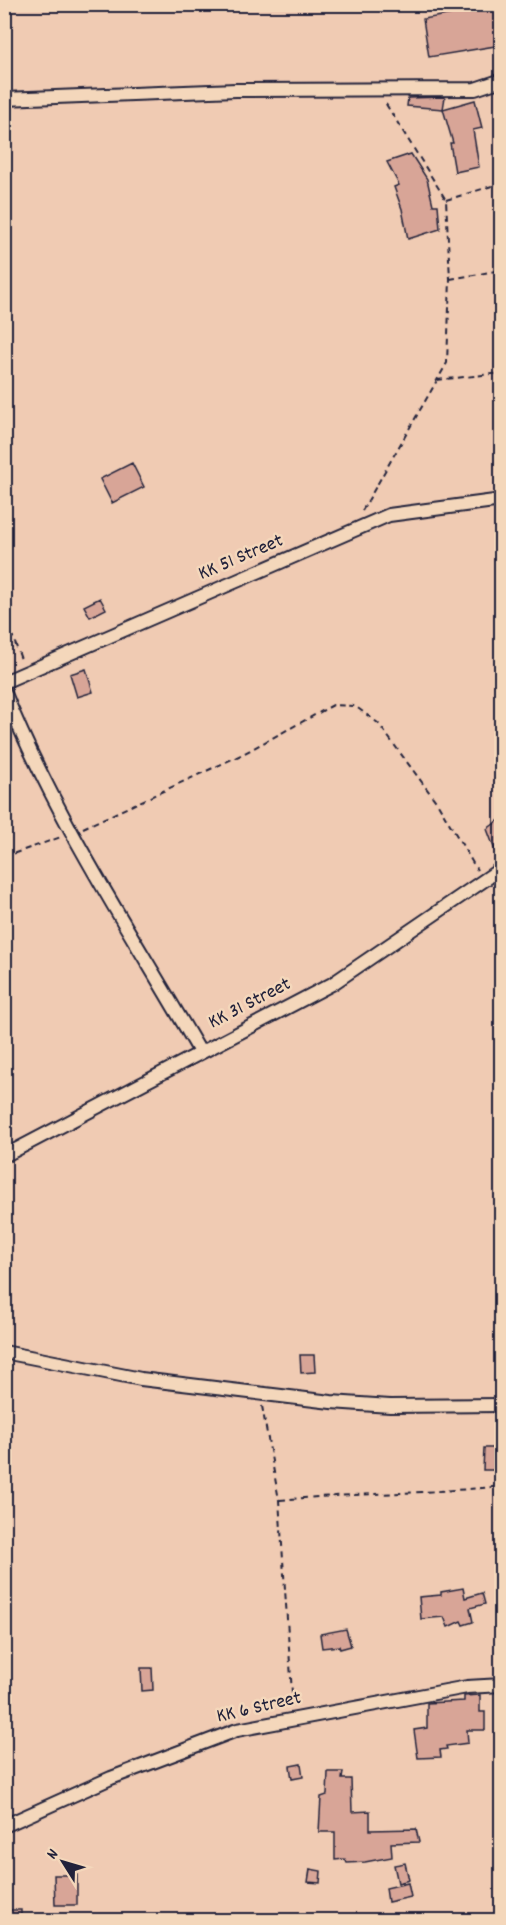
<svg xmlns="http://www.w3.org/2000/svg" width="506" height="1925" font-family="Dekko,sans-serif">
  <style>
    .building { fill: #d8a597; stroke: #22223b; stroke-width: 1.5 }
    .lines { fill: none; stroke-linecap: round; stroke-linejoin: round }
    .minor-casing { stroke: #22223b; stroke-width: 16 }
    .path { stroke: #22223b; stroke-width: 2; stroke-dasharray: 6 4.5; stroke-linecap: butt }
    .minor { stroke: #f4d7bb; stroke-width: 12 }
    .labels { text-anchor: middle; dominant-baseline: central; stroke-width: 5; stroke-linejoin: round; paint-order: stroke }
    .street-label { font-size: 20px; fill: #22223b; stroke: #f4d7bb }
  </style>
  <rect width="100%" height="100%" fill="#f0cbb3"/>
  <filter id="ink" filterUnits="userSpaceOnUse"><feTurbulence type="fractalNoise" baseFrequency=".0167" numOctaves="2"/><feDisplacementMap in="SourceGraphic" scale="12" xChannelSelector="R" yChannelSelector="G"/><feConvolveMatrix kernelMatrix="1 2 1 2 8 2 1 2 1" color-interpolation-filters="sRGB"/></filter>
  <g filter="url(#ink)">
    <path class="building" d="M501,6V45L429,57L423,19Z
      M445,97L443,109L407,106L408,98Z
      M475,100L482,128L473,130L479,167L455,172L450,143H453L443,109Z
      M411,154L427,179L433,205H438L440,229L408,239L402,209L394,187L399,185L387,162Z
      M132,463L144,487L112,503L100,479Z
      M100,598L106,609L90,617L84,606Z
      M86,669L93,692L77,697L70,674Z
      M501,819V860L499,861L487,829Z
      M300,1355H314L315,1372L301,1373Z
      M484,1448H495V1470H483Z
      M463,1588L465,1598L482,1593L485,1604L470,1608L473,1622L463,1625L461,1621L448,1627L444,1617L421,1619L419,1597L441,1595V1592Z
      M346,1629L351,1646L340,1649L339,1646L322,1648L320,1634Z
      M141,1668H152L153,1690L142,1691Z
      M480,1695V1712H485V1730H467L468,1743L446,1746L447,1749L440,1750L441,1757L418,1758L414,1730L427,1728V1703L464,1701V1696Z
      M301,1764L303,1777L292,1779L290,1766Z
      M328,1772H343L342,1779H351L352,1812L370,1811V1830L416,1829L419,1842L391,1843L392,1857L365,1862L347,1863L345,1859L335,1860V1832H319L321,1797L327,1795Z
      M405,1863L409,1880L398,1883L394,1865Z
      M310,1869L321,1871L320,1883L308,1882Z
      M54,1875H77V1905H55Z
      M408,1883L411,1897L388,1902L386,1888Z
      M4,1910H21V1920H4Z"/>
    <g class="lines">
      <g class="minor-casing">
        <path id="minor" d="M4,99L236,90L475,89L502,80
          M4,682L389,515L502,500
          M4,691C55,818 132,934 200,1052
          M4,1156L332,984L502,868
          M4,1352L141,1379L331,1402L390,1406L502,1405
          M4,1826L111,1778L237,1730L467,1687L502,1685"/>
      </g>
      <path class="path" d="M446,200L502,183
        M450,279L502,270
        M437,380L502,373
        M362,511L447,363L450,279L446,200L384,101
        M4,613L22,662
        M83,828L241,755L333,705L355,706L378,723L438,804L477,870
        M4,857L61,837
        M262,1406L279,1500L293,1708
        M280,1500C354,1493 428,1494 502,1486"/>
      <use href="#minor" class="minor"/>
    </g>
  </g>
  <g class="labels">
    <g class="street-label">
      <text transform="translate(241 558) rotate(-23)">KK 51 Street</text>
      <text transform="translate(250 1004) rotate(-27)">KK 31 Street</text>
      <text transform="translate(259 1708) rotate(-13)">KK 6 Street</text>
    </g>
  </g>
  <rect width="506" height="1925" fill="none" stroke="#f4d7bb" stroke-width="24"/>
  <rect x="12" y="12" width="482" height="1901" fill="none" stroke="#22223b" stroke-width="2" filter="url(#ink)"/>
  <g transform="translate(63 1862) rotate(307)" stroke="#f4d7bb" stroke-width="4.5" paint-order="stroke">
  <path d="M0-4.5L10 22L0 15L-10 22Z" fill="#22223b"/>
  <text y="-9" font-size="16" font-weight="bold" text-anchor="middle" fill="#22223b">N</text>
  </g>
</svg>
